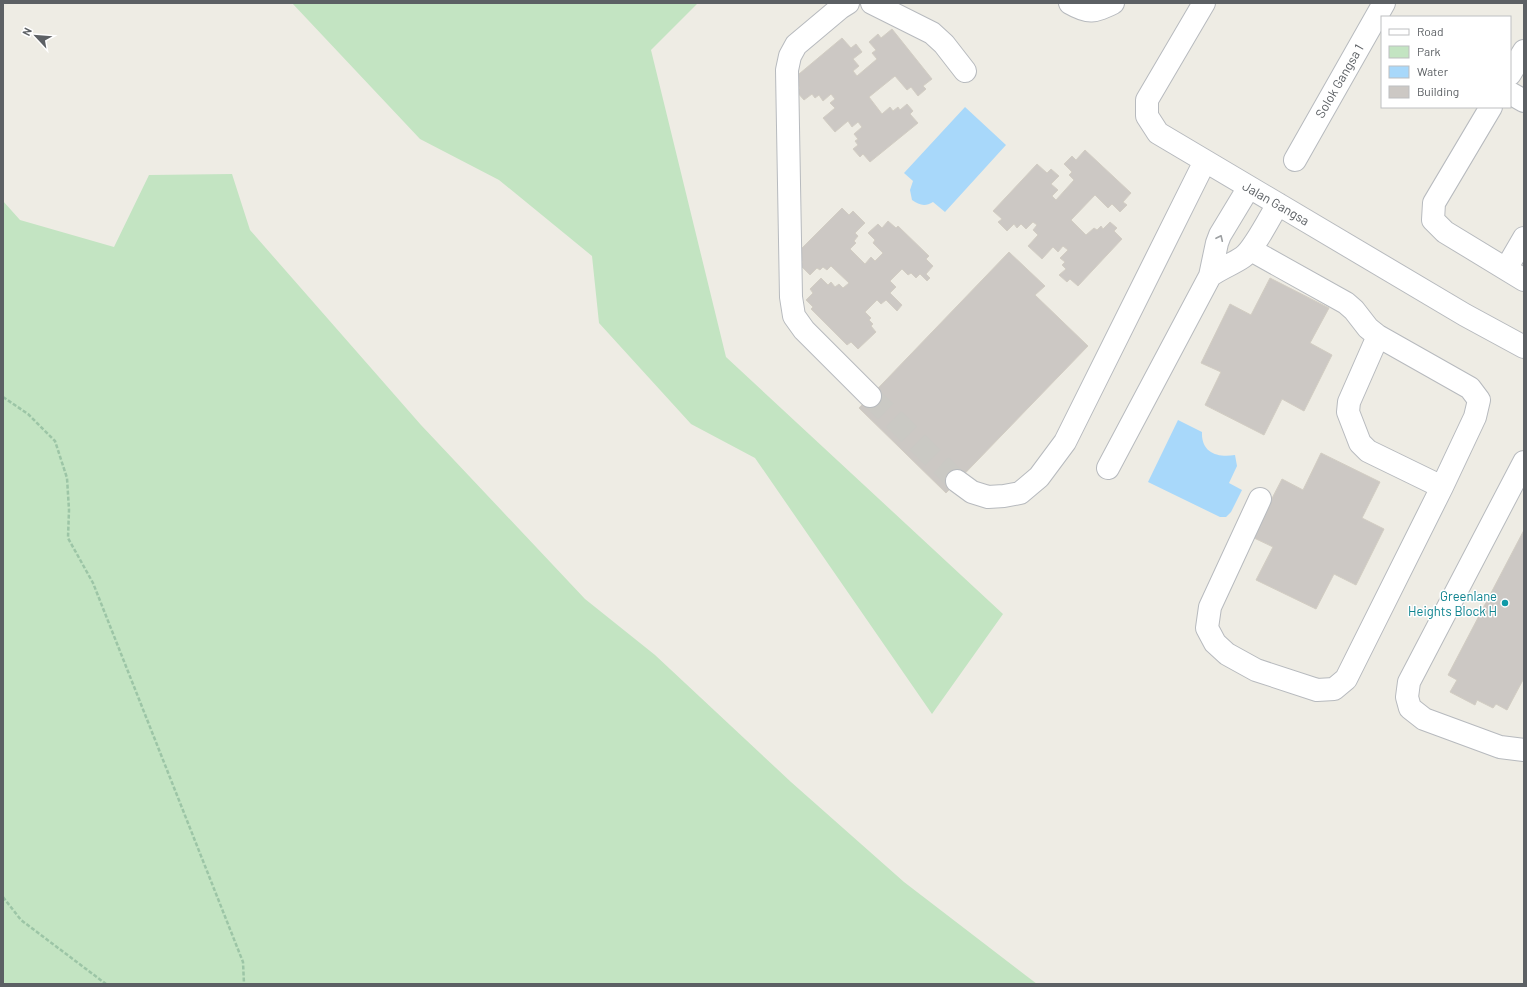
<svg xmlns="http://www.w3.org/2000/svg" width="1527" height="987" font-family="Barlow,sans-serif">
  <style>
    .green { fill: #c3e4c2 }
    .water { fill: #a8d8fa }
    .building { fill: #ccc8c4; stroke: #d2cdc3 }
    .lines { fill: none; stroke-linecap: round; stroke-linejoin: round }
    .minor-tunnel { stroke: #cac9c4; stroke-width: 22; stroke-dasharray: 22 11; stroke-linecap: butt }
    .minor-casing { stroke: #b7babe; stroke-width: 24 }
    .path { stroke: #9cc5a6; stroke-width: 2.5; stroke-dasharray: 4 2; stroke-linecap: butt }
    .minor { stroke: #fff; stroke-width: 22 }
    .oneway { stroke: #9da0a2 }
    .culture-dot { fill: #0f9aa8; stroke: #fff; stroke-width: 1.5 }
    .labels { text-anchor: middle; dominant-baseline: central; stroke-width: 3; stroke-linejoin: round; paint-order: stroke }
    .street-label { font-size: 13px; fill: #5c6064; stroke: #fff }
    .culture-label { font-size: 13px; fill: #0d838f; stroke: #fff; text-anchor: end }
  </style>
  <rect width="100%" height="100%" fill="#eeece4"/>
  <path class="green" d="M292,3H698L651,50L726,357L1003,614L932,714L755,458L691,424L599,323L592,256L499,180L420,139Z
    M232,174L250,230L421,425L585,599L655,655L791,782L904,882L1037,984H3V201L20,220L114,247L149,175Z"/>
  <path class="water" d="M965,107L1006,145L945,212L933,202C925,207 919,205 912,200L910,190L913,181L904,173Z
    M1178,420L1202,432C1201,453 1218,458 1235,455L1237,466L1229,483L1242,490L1231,512L1226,517H1220L1148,482Z"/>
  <path class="building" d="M892,29L932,79L923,86L926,89L918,96L911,87L907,90L895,76L869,97L882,114L890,107L893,111L898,107L900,110L907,104L913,111L910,114L918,123L870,162L863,154L860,157L853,149L858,145L855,141L858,139L854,134L862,127L858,122L852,127L848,121L835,132L823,118L835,108L830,103L835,99L831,94L823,101L819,95L815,98L812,94L804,100L796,91L800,88L793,79L842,38L851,48L856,44L862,52L853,59L859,66L853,71L857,76L877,59L872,53L876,50L869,42L878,34L881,38Z
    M1085,150L1131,193L1123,202L1127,205L1120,212L1112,204L1108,208L1095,195L1071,220L1086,235L1094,228L1097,230L1101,226L1103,229L1110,222L1117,228L1114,231L1122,239L1078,286L1070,279L1067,282L1059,275L1066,269L1062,265L1065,262L1060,258L1068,250L1063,246L1058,252L1053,247L1042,259L1028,246L1038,235L1033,230L1037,225L1033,222L1026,229L1021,224L1017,228L1014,224L1007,231L998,222L1002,219L993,211L1037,164L1047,173L1051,169L1059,176L1051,184L1058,190L1052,196L1056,200L1074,180L1069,175L1072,172L1064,164L1072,156L1076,160Z
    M842,208L849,215L853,211L865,223L855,233L858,236L854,241L856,243L850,249L865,264L871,257L875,261L883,253L873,243L875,240L868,233L878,224L882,228L888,221L896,228L898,226L929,256L926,259L933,266L926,274L930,278L927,281L920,274L916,278L911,273L908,275L902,269L890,281L896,287L890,293L902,305L897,311L886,300L881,304L877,300L865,312L871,318L869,320L873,324L871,326L876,332L858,349L851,342L847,345L811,309L813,307L806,300L813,293L810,289L821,278L828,285L831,282L835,287L839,284L843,288L849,283L831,266L827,270L823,267L820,270L817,268L810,275L800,265L803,262L795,255Z
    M1009,252L1045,286L1035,295L1088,346L946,493L859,408Z
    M1270,278L1329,308L1310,343L1332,355L1304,411L1282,399L1264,435L1205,405L1221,372L1201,363L1230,304L1251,315Z
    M1321,453L1380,482L1362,518L1384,529L1356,585L1334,574L1316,609L1256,580L1273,547L1252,537L1282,479L1303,490Z
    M1524,530V678L1507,710L1496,704L1493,708L1477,700L1475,705L1450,692L1457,680L1448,675Z"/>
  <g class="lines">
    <path class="minor-tunnel" d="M870,396L957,481"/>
    <g class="minor-casing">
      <path id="minor" d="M848,3L840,8L796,45L790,56L787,70L791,297L794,316L804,330L870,396
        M872,3L932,33L944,44L965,71
        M1070,3C1089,14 1094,12 1113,3
        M1204,3L1147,100V116L1158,133L1465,315L1524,347
        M1510,74L1524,51
        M1510,93L1524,101
        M1491,107L1434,203L1433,220L1445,232L1524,280
        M1295,160L1384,3
        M1251,250L1346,303L1354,310L1368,328L1378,336L1470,388L1479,400L1475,417L1442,487L1346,679L1334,689L1317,690L1256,670L1227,654L1215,643L1207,628L1210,607L1260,499
        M1506,269L1524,238
        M1210,276C1221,268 1233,264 1243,257C1254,249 1270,217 1278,204
        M1378,336L1349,402L1348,412L1360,443L1368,451L1442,487
        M1524,462L1409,682L1407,697L1410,708L1424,719L1500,747L1524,750
        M1108,468L1210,276L1217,243L1220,235L1249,187
        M957,481L972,492L988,497L1004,496L1020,493L1039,477L1065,442L1205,161"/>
    </g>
    <path class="path" d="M3,397L28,414L55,441L67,478L69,510L68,538L93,583L243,962L244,984
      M3,897L21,920L106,984"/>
    <use href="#minor" class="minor"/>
  </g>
  <defs><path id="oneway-chevron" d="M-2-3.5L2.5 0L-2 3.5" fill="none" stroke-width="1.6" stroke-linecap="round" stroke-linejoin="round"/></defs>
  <use class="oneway" href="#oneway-chevron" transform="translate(1220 238) rotate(-65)"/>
  <circle class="culture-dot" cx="1505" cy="603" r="4"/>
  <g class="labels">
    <g class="street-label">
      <text transform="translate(1339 81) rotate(-60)">Solok Gangsa 1</text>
      <text transform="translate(1276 203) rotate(30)">Jalan Gangsa</text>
    </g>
    <g class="culture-label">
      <text x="1497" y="596">Greenlane<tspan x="1497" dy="15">Heights Block H</tspan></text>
    </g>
  </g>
  <rect width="1527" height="987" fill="none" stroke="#5c6064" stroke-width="8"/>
  <rect x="1381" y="16" width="130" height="92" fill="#ffffff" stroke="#bebfc1"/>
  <rect x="1389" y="29" width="20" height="6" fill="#ffffff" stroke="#bebfc1"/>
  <text x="1417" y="36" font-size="12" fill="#5c6064">Road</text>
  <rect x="1389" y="46" width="20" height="12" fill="#c3e4c2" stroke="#bebfc1"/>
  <text x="1417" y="56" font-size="12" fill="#5c6064">Park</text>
  <rect x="1389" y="66" width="20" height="12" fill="#a8d8fa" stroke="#bebfc1"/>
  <text x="1417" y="76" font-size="12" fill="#5c6064">Water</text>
  <rect x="1389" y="86" width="20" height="12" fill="#ccc8c4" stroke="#bebfc1"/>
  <text x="1417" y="96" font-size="12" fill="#5c6064">Building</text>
  <g transform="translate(36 36) rotate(296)" stroke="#ffffff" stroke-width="3" paint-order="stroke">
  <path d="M0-3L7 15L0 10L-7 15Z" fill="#5c6064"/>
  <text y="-6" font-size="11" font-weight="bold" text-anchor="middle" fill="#5c6064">N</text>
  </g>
</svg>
